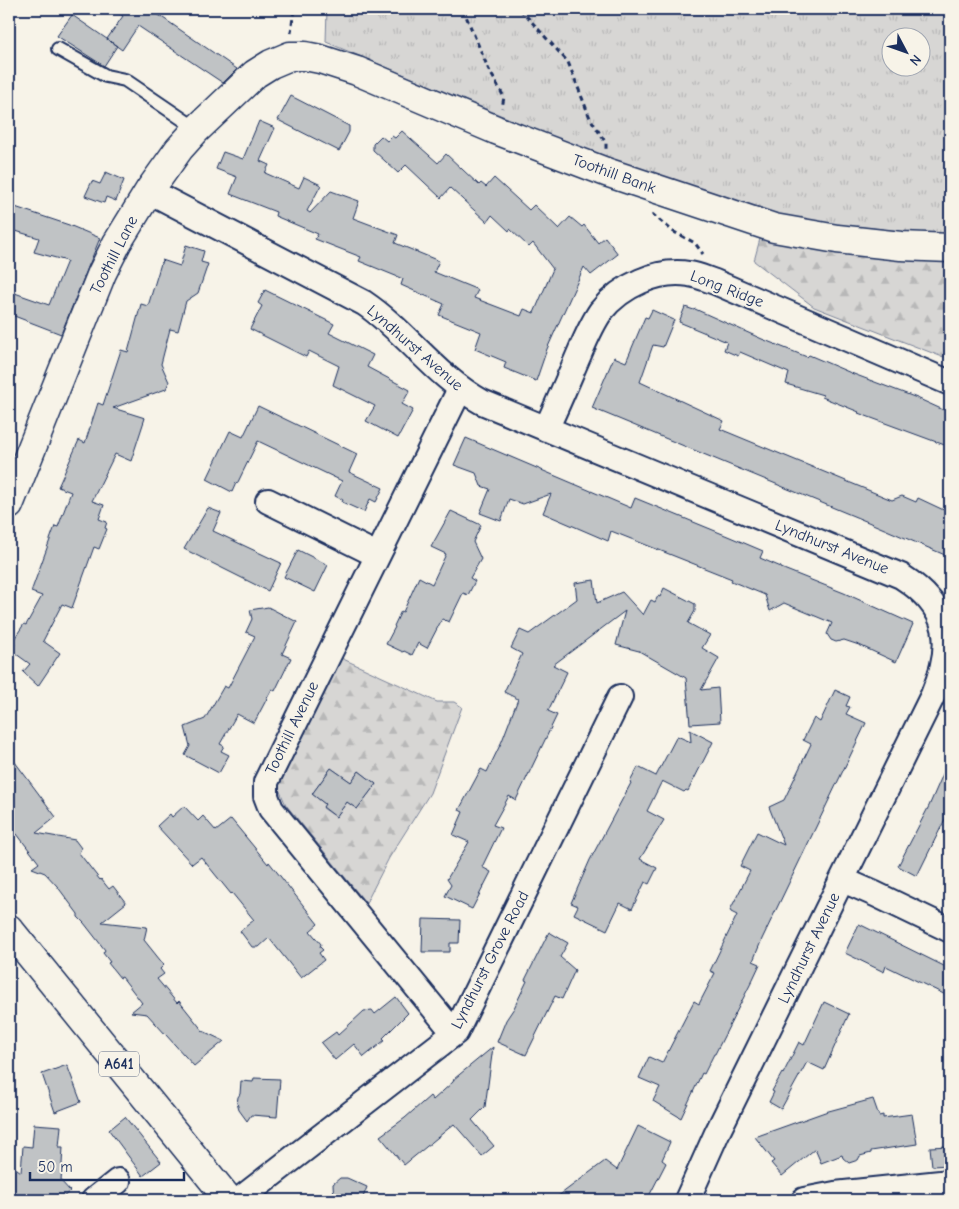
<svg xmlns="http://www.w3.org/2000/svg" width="959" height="1209" font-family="'Comic Neue',sans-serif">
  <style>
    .grass { fill: url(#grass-tufts); stroke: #798299; fill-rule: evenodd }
    .forest { fill: url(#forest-firs); stroke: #798299; fill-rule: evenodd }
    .building { fill: #c0c3c5; stroke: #1b2f5e }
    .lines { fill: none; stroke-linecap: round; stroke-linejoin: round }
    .lane-casing { stroke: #1b2f5e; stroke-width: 16 }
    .street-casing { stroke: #1b2f5e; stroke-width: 28 }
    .secondary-casing { stroke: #1b2f5e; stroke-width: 31 }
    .primary-casing { stroke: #1b2f5e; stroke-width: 31 }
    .path { stroke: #1b2f5e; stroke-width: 3; stroke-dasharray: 5 4; stroke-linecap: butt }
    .lane { stroke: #f7f3e8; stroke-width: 12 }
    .street { stroke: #f7f3e8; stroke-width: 24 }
    .secondary { stroke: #f7f3e8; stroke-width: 28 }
    .primary { stroke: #f7f3e8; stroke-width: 28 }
    .labels { text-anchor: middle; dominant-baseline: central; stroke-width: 4; stroke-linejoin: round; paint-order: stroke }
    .shield { fill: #f7f3e8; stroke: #5d6a87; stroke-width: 1 }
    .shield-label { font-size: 15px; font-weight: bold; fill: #1b2f5e }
    .street-label { font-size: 16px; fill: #1b2f5e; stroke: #f7f3e8 }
  </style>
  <defs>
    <pattern id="grass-tufts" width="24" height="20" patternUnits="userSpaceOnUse" patternTransform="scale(1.25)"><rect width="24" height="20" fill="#d7d6d4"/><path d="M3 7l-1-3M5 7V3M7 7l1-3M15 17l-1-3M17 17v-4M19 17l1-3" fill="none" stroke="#b8b8b8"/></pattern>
    <pattern id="forest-firs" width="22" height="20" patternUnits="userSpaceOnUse" patternTransform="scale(1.25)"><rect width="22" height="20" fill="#d7d6d4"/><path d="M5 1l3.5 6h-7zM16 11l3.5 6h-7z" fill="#b8b8b8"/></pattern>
  </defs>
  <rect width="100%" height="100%" fill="#f7f3e8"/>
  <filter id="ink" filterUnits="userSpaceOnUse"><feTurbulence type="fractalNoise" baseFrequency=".02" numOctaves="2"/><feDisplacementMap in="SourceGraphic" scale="10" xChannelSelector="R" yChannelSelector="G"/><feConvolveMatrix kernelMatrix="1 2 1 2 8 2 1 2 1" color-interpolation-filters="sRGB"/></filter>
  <g filter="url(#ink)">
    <path class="grass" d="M327,9H950V236L773,218L591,153L326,42ZM892,38H922V68H892Z"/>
    <path class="forest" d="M761,235L866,255L950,262V358L940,356L814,307L754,261Z
      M341,658L437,702H454L462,707L430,793L389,858L366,903L286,805L278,787L286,767ZM331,768L351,782L359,771L376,784L357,809L347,802L336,817L323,808L325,804L312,794Z"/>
    <path class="building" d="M112,9H150L237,69L223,83L138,26L122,50L107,39L123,16Z
      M72,15L117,46L104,66L57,36Z
      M291,96L349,126V132L339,151L278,120Z
      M259,121L275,128L260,161L269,165L265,173L299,188L304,177L321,185L307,211L310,213L331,191L359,201L353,218L398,235L395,243L439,261L434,272L478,290L474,298L521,316L524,309L534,313L553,269L533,243L529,247L510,229L509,231L492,215L487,222L450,188L441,198L406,165L398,173L373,150V144L381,136L387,141L392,136L395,138L402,131L438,163L446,154L479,185L481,183L486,187L494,178L529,210L534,205L559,229L570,217L582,227L584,225L598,243L605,237L618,254L591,275L584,267L547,349L536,381L504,368L506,362L475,349L481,332L439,315L444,304L401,285L403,279L359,261L361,257L315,239L318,234L275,216L276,212L230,194L237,177L216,169L223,152L243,159Z
      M106,172L124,180L116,201L106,197L104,203L85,196L92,181L100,184Z
      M9,205L69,225L100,238L61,334L9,314V291L49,305L67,261L34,252L39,238L9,229Z
      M186,245L204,251L201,262L208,264L198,293L186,301L178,331L170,329L161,364L169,382L166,389L113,408L145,418L131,461L115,454L92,501L104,505L99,519L107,522L105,528L107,529L99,549L94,547L72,608L62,604L43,641L60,653L38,686L23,672L30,664L12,651L15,644L12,642L24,624L26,625L42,596L31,592L55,526L58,527L71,492L58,487L79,440L85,443L98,403L103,405L121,350L128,352L141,304L148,306L162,260L180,266Z
      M265,290L334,324L329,333L373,355L367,367L410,390L402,404L413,410L398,438L366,421L375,406L333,385L339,366L309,351L306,357L250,329L262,306L258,303Z
      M685,307L694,310L695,309L762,339L807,357L809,355L851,373L917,398L950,413V447L858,413L859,412L822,397L823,395L786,384L789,373L740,352L738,356L724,350L727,342L679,322Z
      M652,310L674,320L663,347L653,345L640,382L724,421L720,429L892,500L902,496L916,502L918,498L950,513V544L945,555L868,522L592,408L614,357L626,362L645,317L648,318Z
      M258,406L357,454L349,472L383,488L376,502L370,499L364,512L342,502L343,500L335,496L342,481L258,441L237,484L236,483L232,492L207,479L230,431L243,437Z
      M466,438L631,508L635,498L730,537L763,551L760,558L781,567V568L844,593L913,624L896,662L859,645L844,640L836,642L831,640L827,634L832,623L784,603L770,611L765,595L731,581L732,579L611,531L608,541L543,513L551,494L523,504L509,499L501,521L480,513L490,489L481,486L476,473L454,465Z
      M208,508L221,513L213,531L281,563L268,591L184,549Z
      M451,511L481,525L473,542L481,559L470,578L475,581L468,595L463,593L449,622L442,619L427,648L418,643L412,655L404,651L403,652L386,644L395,627L394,626L401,611L403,612L419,577L432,584L446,554L431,547Z
      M298,550L328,565L315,592L284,577Z
      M594,580L597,603L622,592L643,615L651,600L655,602L658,596L660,597L664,588L695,604V611L688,623L710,635L702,648L719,658L701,690L718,688L720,722L690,724L686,678L639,651L616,645L625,611L553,665L567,672L548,711L557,715L516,800L509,796L493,825L501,828L482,867L491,872L472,909L445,896L451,885L447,879L469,842L453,835L463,812L459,810L481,769L487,772L502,741L518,699L504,692L522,654L511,648L520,630L529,634L577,599L575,583Z
      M268,607L297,622L282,654L291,658L275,691L272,689L254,723L237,714L220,744L224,746L221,751L229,755L219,773L185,755L190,746L185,727L205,719L224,686L228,688L255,636L246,632L252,619L250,610Z
      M835,690L850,697L846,706L850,707L846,714L866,723L762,939L753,961L760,964L753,979L715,1054H714L704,1074L702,1073L681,1118L653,1101L660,1087L639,1078L649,1057L662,1063L694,1001L699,1004L715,973L710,971L737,915L731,912L730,910L750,871L740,866L757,832L784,845L769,807L784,800L811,744L803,740L814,718L820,722Z
      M690,730L713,742L688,791L686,790L684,792L662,781L647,811L664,820L640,859L657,868L649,884L645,882L632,909L620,903L607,930L574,914L578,906L571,903L590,860L631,783L630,782L638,767L656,776L677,736L691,742Z
      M9,754L56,817L36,833L75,840L81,848L79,853L100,880L101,879L109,889L113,886L126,903L102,922L147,927L144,940L164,965L160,969L164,974L157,979L177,1003L179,1001L203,1031L224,1041L194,1066L147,1014L131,1012L142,1003L122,977L120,978L108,963L110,962L103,953L105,950L84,923L78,917V914L57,886L45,873L32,868L39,863L17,834L9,836Z
      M950,758V809L917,876L898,866L929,806Z
      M331,768L351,782L359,771L376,784L357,809L347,802L336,817L323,807L325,804L312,794Z
      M184,806L198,821L203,816L216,831L231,819L268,864L269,862L318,924L310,931L321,944L320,947L323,950L319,953L324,960L301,978L269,938L259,947H252L240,931L254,920L232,893L231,894L201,857L192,864L157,826L170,814L172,817Z
      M423,919L460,920L459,943H450V952H422Z
      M859,924L950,969V997L886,966L884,972L845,953Z
      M549,932L568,943L560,957L575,970L562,999L555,996L526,1055L497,1042L506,1020L514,1008L527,981L525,980Z
      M396,997L408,1013L383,1038L385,1040L364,1057L354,1044L335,1060L321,1043L336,1032L338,1035L364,1011L372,1010L375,1014Z
      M824,1002L849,1014L824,1070L807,1062L781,1109L769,1102L774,1092L772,1091L782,1073L783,1074L799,1042L804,1045Z
      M493,1047L485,1107L472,1120L494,1146L482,1156L454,1124L404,1165L380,1136L405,1118L430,1096L433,1100L453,1082L454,1079Z
      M67,1065L81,1102L55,1112L42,1074Z
      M254,1078L280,1079L277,1117L251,1115L247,1121L239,1110L237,1103L238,1097L240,1094L241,1081L253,1082Z
      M873,1099L879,1116L883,1115V1118L912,1114L917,1144L871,1151V1153L860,1156L858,1160L849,1163L843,1158L842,1155L821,1163L815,1149L782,1176L771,1163L774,1161L755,1137L825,1112Z
      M125,1117L161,1162L143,1176L109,1130Z
      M34,1124L61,1126L59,1147H63L61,1181L70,1191L60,1200H9V1163L21,1172L23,1146L32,1147Z
      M638,1126L670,1142L662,1160L666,1163L647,1200H553L605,1161L617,1170Z
      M949,1146L950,1165L932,1166L930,1147Z
      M340,1178H347L367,1187L362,1200H334L333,1184Z"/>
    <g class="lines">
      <g class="lane-casing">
        <path id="lane" d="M58,49L106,76L125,80L197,129"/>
      </g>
      <g class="street-casing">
        <path id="street" d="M149,191L364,303C407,332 436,377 482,402L901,576C951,608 955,643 933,695L717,1133L687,1200
          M546,429C557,406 567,382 577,359C584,343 591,325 601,311C621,286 657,269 689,274C698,275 706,279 715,282L950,383
          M268,501L377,555
          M843,880L875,894L950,930
          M456,1032L446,1023L271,809L266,796V782L460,389
          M94,1200L118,1181
          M239,1200L456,1032L620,697
          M804,1200L835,1194L950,1182"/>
      </g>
      <g class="secondary-casing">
        <path id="secondary" d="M9,505L102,273L117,243L149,191L179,149L197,129L255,74L271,64L290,56H305L320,59L357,71L496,130L606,172L774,228L837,239L901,246L950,248"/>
      </g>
      <g class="primary-casing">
        <path id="primary" d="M9,929L229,1200"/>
      </g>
      <path class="path" d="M463,9L488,68L504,97L502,108
        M520,9L568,62L590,118L606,143V149
        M291,33L294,9
        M652,214L674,232L695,243L703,254"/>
      <use href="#lane" class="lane"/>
      <use href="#street" class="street"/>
      <use href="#secondary" class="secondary"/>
      <use href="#primary" class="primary"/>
    </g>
  </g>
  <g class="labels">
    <rect class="shield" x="99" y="1051.5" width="40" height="25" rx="4"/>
    <g class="shield-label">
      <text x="119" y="1064">A641</text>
    </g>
    <g class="street-label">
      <text transform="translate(614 174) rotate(20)">Toothill Bank</text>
      <text transform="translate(114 255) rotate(-63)">Toothill Lane</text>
      <text transform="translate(727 289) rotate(21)">Long Ridge</text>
      <text transform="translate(415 348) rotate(41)">Lyndhurst Avenue</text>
      <text transform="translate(832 547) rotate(22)">Lyndhurst Avenue</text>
      <text transform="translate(292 728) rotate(-64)">Toothill Avenue</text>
      <text transform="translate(809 948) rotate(-64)">Lyndhurst Avenue</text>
      <text transform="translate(490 960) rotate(-63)">Lyndhurst Grove Road</text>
    </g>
  </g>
  <rect width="959" height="1209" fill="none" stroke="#f7f3e8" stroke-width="30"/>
  <rect x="15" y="15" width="929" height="1179" fill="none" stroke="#1b2f5e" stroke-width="2" filter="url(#ink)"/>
  <g transform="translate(906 52) rotate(131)"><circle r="24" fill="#f7f3e8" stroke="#9fa5b1"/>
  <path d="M0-4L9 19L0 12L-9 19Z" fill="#1b2f5e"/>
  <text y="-8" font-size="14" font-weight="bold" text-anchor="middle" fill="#1b2f5e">N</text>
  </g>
  <path d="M30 1172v8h154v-8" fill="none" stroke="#1b2f5e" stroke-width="2.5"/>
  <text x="38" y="1172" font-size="15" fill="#1b2f5e" stroke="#f7f3e8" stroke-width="4" paint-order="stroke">50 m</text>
</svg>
